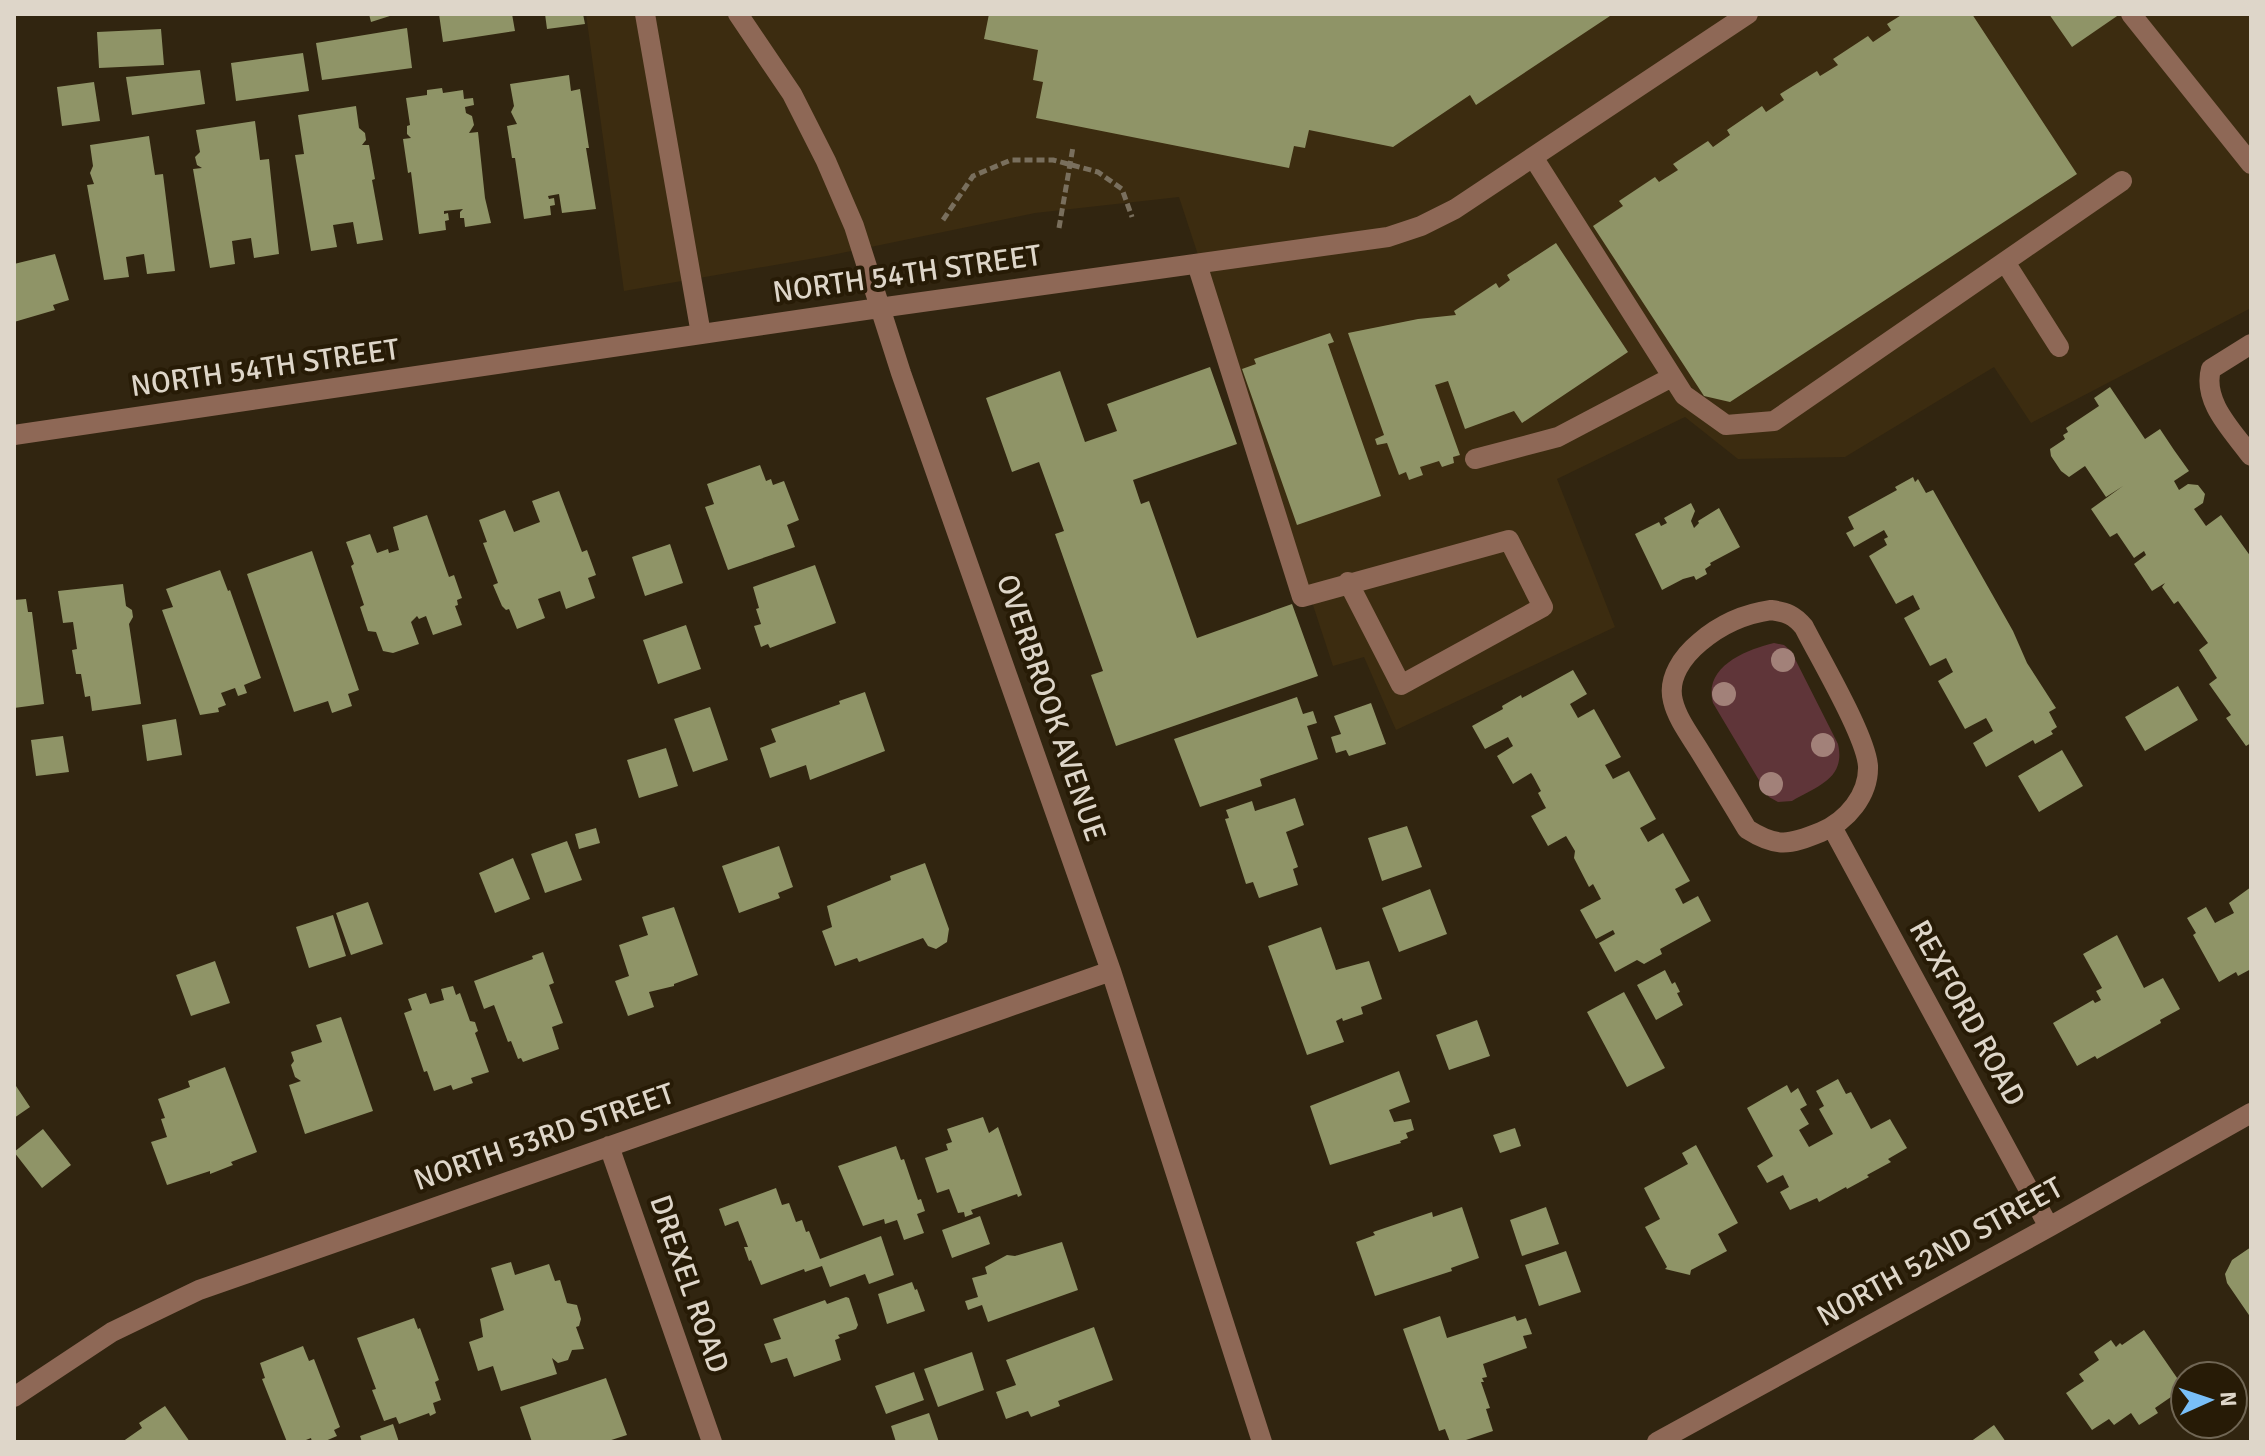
<svg xmlns="http://www.w3.org/2000/svg" width="2265" height="1456" font-family="Signika,sans-serif">
  <style>
    .built { fill: #3c2c10 }
    .green { fill: #5f3539 }
    .building { fill: #8f9467 }
    .lines { fill: none; stroke-linecap: round; stroke-linejoin: round }
    .path { stroke: #796f5d; stroke-width: 5; stroke-dasharray: 8 4; stroke-linecap: butt }
    .minor { stroke: #8e6856; stroke-width: 20 }
    .tree { fill: #a28179 }
    .labels { text-anchor: middle; dominant-baseline: central; stroke-width: 8; stroke-linejoin: round; paint-order: stroke }
    .street-label { font-size: 30px; fill: #ded6c9; stroke: #271b06 }
  </style>
  <rect width="100%" height="100%" fill="#312510"/>
  <path class="built" d="M586,14H2251V308L2031,423L1994,367L1845,457L1738,459L1685,417L1557,479L1615,627L1396,730L1364,657L1333,666L1179,197L1035,213L827,256L624,291Z"/>
  <path class="green" d="M1774,643L1784,645L1791,651L1838,744C1846,779 1817,786 1792,801L1778,802L1769,797L1713,703C1703,667 1745,650 1774,643Z"/>
  <path class="building" d="M369,14H393V15L371,22Z
    M439,14H512L515,31L443,42Z
    M545,14H583L585,24L547,29Z
    M989,14H1613L1476,105L1470,95L1393,147L1309,130L1305,148L1294,146L1289,168L1036,118L1043,82L1033,80L1038,50L984,39Z
    M1903,14H1972L2077,174L1730,402L1704,396L1593,226L1623,206L1619,201L1655,177L1659,182L1678,170L1673,164L1708,141L1713,147L1730,135L1727,130L1762,106L1766,112L1784,100L1780,94L1817,71L1820,76L1838,65L1833,59L1868,36L1873,42L1891,30L1887,24Z
    M2049,14H2120L2072,47Z
    M407,28L412,68L322,80L316,43Z
    M161,29L164,65L99,68L97,32Z
    M303,53L309,91L236,101L231,63Z
    M200,70L205,104L132,115L126,77Z
    M569,75L571,91L580,89L589,148H586L596,209L562,213L559,194L548,196L549,199L554,198L555,205L550,206L551,215L524,219L515,158H512L507,126L517,124L511,112L514,106L510,84Z
    M94,82L100,121L62,126L57,87Z
    M442,88L443,93L463,90L464,99L473,98L474,105L465,107L466,113L472,116L474,125L469,133L478,132L485,198L491,223L465,227L464,218H460V212L463,209L444,211V214L448,213L449,220L445,221L446,230L419,234L411,172L408,173L403,139L411,138L407,134V126L410,125L406,98L427,95V90Z
    M356,106L359,128L365,133L366,140L362,145H369L375,179L372,180L383,240L357,244L353,222L333,225L337,247L311,251L295,155L304,154L298,115Z
    M255,121L260,160L269,159L279,254L254,258L251,238L232,241L235,264L210,268L193,169L202,168L197,165L195,157L200,152L196,130Z
    M149,136L155,175L163,174L175,271L147,274L144,254L126,257L129,277L104,280L87,185L94,184L90,173L93,166L90,145Z
    M1556,243L1628,352L1522,423L1514,411L1465,429L1448,381L1435,385L1460,455L1453,457L1454,463L1442,467L1439,461L1420,467L1423,475L1409,480L1406,472L1399,475L1387,443L1377,445L1375,439L1384,435L1348,333L1418,319L1456,315L1454,311L1496,283L1499,288L1510,280L1507,275Z
    M55,254L69,300L53,305L55,310L14,322V264Z
    M1330,333L1334,342L1328,344L1381,496L1297,525L1242,369L1256,364L1254,359Z
    M1210,367L1237,444L1133,480L1141,504L1149,501L1197,638L1292,604L1318,676L1116,746L1091,675L1103,671L1055,534L1064,531L1039,462L1012,472L986,398L1060,371L1085,442L1117,431L1107,404Z
    M2110,387L2145,439L2160,429L2174,450L2189,471L2174,481L2179,490L2188,484L2198,485L2205,494L2203,503L2194,509L2206,526L2221,515L2251,557V743L2246,746L2226,718L2231,715L2209,684L2217,678L2199,650L2208,643L2178,601L2174,604L2162,587L2165,583L2152,591L2134,564L2146,555L2144,551L2134,558L2117,533L2110,537L2091,509L2123,486L2106,497L2085,466L2069,477L2061,471L2051,456L2050,449L2065,439L2063,435L2068,432L2066,428L2099,406L2094,398Z
    M760,465L766,481L771,479L773,485L784,481L799,520L787,525L795,547L728,570L705,507L714,504L707,484Z
    M1913,477L1915,482L1918,479L1926,493L1933,490L2013,631L2027,663L2056,708L2049,712L2057,727L2051,731L2053,734L2035,744L2033,740L1986,767L1973,743L1993,731L1990,725L1986,718L1965,729L1938,681L1953,672L1946,658L1930,666L1904,618L1920,609L1913,595L1896,604L1869,556L1887,545L1884,539L1888,537L1884,530L1854,547L1846,533L1854,529L1848,517L1897,490L1895,487Z
    M559,491L582,552L587,550L596,575L588,578L595,598L566,609L560,591L538,599L545,618L517,629L509,609L506,610L502,606L493,585L498,583L483,543L487,542L479,520L505,510L514,532L540,522L532,501Z
    M1691,503L1695,511L1691,521L1694,528L1699,523L1698,521L1719,508L1740,547L1710,563L1711,565L1705,569L1707,574L1696,580L1694,576L1683,579L1662,590L1635,534L1659,522L1661,526L1667,523L1664,518Z
    M427,515L449,577L454,575L462,598L457,600L458,605L455,606L462,625L433,635L426,616L419,619L417,616L411,622L419,644L393,653L383,651L376,632L368,631L360,607L364,605L351,566L354,564L346,542L370,534L377,553L388,549L389,553L399,550L393,527Z
    M670,544L683,583L645,596L632,557Z
    M312,551L359,690L348,694L352,706L332,713L328,701L294,712L247,574Z
    M815,565L836,623L770,648L768,644L761,647L754,626L761,624L756,609L759,608L753,587Z
    M220,570L228,591L230,590L261,678L244,685L247,693L238,696L235,688L221,693L226,705L218,708L219,712L200,715L162,610L173,607L166,589Z
    M123,584L126,606L132,610L133,617L129,624L141,704L92,711L90,696L85,697L81,674H76L72,650L77,649L73,622L63,623L58,591Z
    M26,599L28,612H32L44,704L14,708V600Z
    M686,625L701,669L658,684L643,640Z
    M1573,670L1587,694L1570,704L1578,718L1594,709L1621,757L1605,765L1613,779L1629,771L1656,819L1640,828L1648,842L1663,833L1690,881L1675,889L1680,898L1683,904L1698,896L1711,921L1660,949L1662,954L1644,964L1637,960L1615,972L1599,943L1615,934L1613,930L1596,939L1580,910L1601,899L1593,884L1589,887L1574,858L1575,851L1566,836L1548,846L1531,816L1546,808L1538,793L1541,791L1533,776L1531,773L1513,784L1497,756L1513,746L1508,737L1485,749L1472,726L1503,709L1502,706L1521,695L1522,698Z
    M2178,686L2198,720L2145,751L2125,717Z
    M865,692L885,751L810,780L806,765L770,778L760,748L776,742L771,729L840,704L839,701Z
    M1297,697L1303,714L1313,711L1317,723L1307,726L1318,759L1260,779L1262,786L1200,807L1174,739Z
    M1371,703L1386,744L1349,756L1346,750L1336,753L1331,737L1341,734L1334,716Z
    M710,707L728,760L693,772L674,719Z
    M176,719L182,755L147,761L142,725Z
    M63,736L69,772L36,776L31,740Z
    M666,748L678,786L639,798L627,760Z
    M2062,750L2083,786L2039,812L2018,776Z
    M1295,798L1304,825L1286,832L1298,867L1293,869L1298,885L1259,898L1253,882L1246,884L1225,819L1229,818L1226,810L1252,801L1255,811Z
    M1407,826L1422,867L1382,881L1368,838Z
    M596,828L600,843L579,849L575,834Z
    M567,841L582,880L545,893L531,854Z
    M779,846L793,887L778,893L780,898L739,913L722,866Z
    M513,858L530,899L495,913L479,873Z
    M925,863L949,929L947,942L936,949L928,946L923,938L859,962L857,958L835,966L822,931L832,927L827,906L891,880L890,876Z
    M2251,887V969L2238,976L2236,972L2219,982L2193,935L2196,933L2187,918L2206,907L2215,923L2234,913L2229,903Z
    M1430,889L1447,934L1399,952L1382,908Z
    M368,902L383,944L351,955L336,913Z
    M674,907L698,975L674,984V986L649,992L654,1007L628,1016L615,981L629,976L619,945L648,935L642,917Z
    M333,915L346,956L309,968L296,927Z
    M1321,927L1336,970L1369,961L1382,999L1361,1007L1363,1014L1343,1021L1342,1018L1336,1021L1344,1042L1307,1055L1268,946Z
    M2117,935L2144,988L2163,978L2180,1009L2160,1020L2161,1023L2097,1059L2095,1056L2077,1066L2053,1023L2093,1000L2095,1003L2101,1000L2096,991L2102,988L2083,954Z
    M543,952L554,983L549,985L563,1023L552,1027L559,1049L523,1062L521,1058L518,1059L511,1041L508,1042L494,1005L484,1009L474,981L533,959L532,956Z
    M215,961L230,1003L191,1016L176,975Z
    M1665,970L1672,984L1675,982L1680,992L1677,993L1683,1005L1656,1020L1637,985Z
    M453,986L456,995L460,993L470,1021L475,1022L478,1031L475,1033L489,1072L471,1078L473,1083L453,1090L451,1085L434,1091L427,1071L424,1072L404,1013L412,1010L408,999L426,993L430,1004L444,1000L441,989Z
    M1624,992L1665,1068L1627,1087L1587,1012Z
    M341,1017L373,1111L305,1134L289,1085L301,1081L295,1077L291,1065L294,1061L291,1052L322,1042L316,1025Z
    M1477,1020L1490,1056L1449,1070L1436,1035Z
    M225,1067L257,1152L231,1162L233,1165L210,1174V1171L167,1185L151,1142L167,1137L161,1119L165,1118L158,1099L190,1087L188,1081Z
    M1399,1071L1410,1102L1389,1110L1394,1122L1411,1119L1414,1130L1406,1133L1408,1138L1400,1141L1401,1143L1330,1165L1310,1106Z
    M1838,1079L1846,1094L1851,1092L1871,1129L1890,1119L1907,1148L1888,1159L1891,1162L1867,1175L1869,1177L1847,1189L1846,1187L1819,1202L1817,1198L1790,1210L1780,1192L1789,1187L1783,1175L1767,1183L1757,1166L1773,1156L1747,1108L1787,1085L1791,1093L1798,1088L1807,1105L1800,1109L1809,1124L1799,1130L1809,1147L1833,1134L1819,1109L1824,1106L1816,1091Z
    M14,1083L30,1107L14,1118Z
    M983,1117L989,1133L998,1127L1022,1195L1018,1197L1017,1194L971,1210L973,1214L965,1217L964,1212L958,1213L949,1189L937,1193L925,1158L948,1150L946,1144L952,1142L947,1129Z
    M1515,1128L1521,1146L1500,1153L1493,1135Z
    M43,1129L71,1165L42,1188L14,1152Z
    M1696,1145L1738,1223L1718,1234L1727,1251L1691,1270L1690,1275L1665,1269L1667,1267L1645,1227L1660,1219L1644,1188L1688,1164L1682,1153Z
    M896,1146L901,1160L904,1159L918,1200L921,1199L925,1211L917,1214L924,1233L904,1240L897,1220L885,1224L884,1219L863,1226L838,1166Z
    M776,1188L782,1205L789,1203L796,1222L802,1220L806,1232L809,1231L820,1259L881,1236L894,1275L869,1284L865,1274L830,1287L822,1266L805,1272L804,1269L761,1285L751,1260L749,1261L744,1247H748L738,1221L725,1226L719,1209Z
    M1462,1207L1479,1258L1451,1268L1452,1271L1375,1296L1356,1242L1375,1235L1373,1232L1432,1212L1433,1217Z
    M1546,1207L1559,1244L1522,1256L1510,1220Z
    M980,1216L990,1244L952,1258L942,1230Z
    M1062,1242L1078,1290L988,1322L982,1305L968,1310L965,1301L978,1297L972,1278L987,1274L985,1267L1007,1255L1015,1256Z
    M2251,1247V1318L2227,1283L2225,1274L2232,1260Z
    M1566,1251L1581,1292L1539,1306L1525,1265Z
    M511,1262L515,1275L549,1264L555,1281L560,1280L567,1303L577,1305L581,1319L579,1326L576,1327L584,1349L572,1350L568,1360L558,1363L552,1358L557,1374L501,1391L493,1366L478,1371L469,1342L483,1337L480,1319L504,1310L491,1268Z
    M912,1282L915,1290L917,1289L925,1311L887,1324L878,1294Z
    M846,1297L849,1298L858,1325L856,1329L838,1335L840,1338L835,1340L841,1360L794,1377L787,1358L771,1363L764,1344L781,1339L773,1319L825,1300L827,1304Z
    M1440,1316L1447,1338L1515,1316L1517,1321L1526,1318L1532,1334L1523,1336L1527,1348L1483,1364L1487,1377L1482,1378L1484,1382H1481L1490,1408L1486,1409L1493,1431L1460,1442H1450L1445,1429L1439,1431L1403,1329Z
    M414,1318L418,1329L420,1328L439,1380L435,1382L441,1400L433,1403L436,1413L430,1416L429,1413L399,1424L396,1417L384,1421L372,1390L376,1389L357,1338Z
    M1094,1327L1113,1380L1058,1401L1060,1406L1031,1417L1028,1411L1006,1419L996,1392L1016,1385L1006,1360Z
    M2144,1330L2184,1388L2155,1408L2158,1413L2139,1425L2131,1413L2114,1425L2109,1419L2092,1430L2066,1393L2084,1381L2079,1374L2099,1360L2094,1352L2111,1340L2116,1347L2120,1343L2122,1345Z
    M303,1346L309,1361L314,1359L340,1427L334,1430L337,1436L323,1442H312L311,1438L301,1442H287L262,1379L265,1378L260,1363Z
    M972,1352L984,1390L938,1407L924,1369Z
    M914,1372L924,1400L886,1414L875,1386Z
    M606,1378L627,1435L605,1442H532L520,1407Z
    M165,1406L190,1442H122L142,1428L139,1423Z
    M929,1413L939,1442H896L891,1426Z
    M393,1424L399,1442H362L360,1436Z
    M1994,1425L2006,1442H1970Z"/>
  <g class="lines">
    <path class="path" d="M943,220L973,176L1011,160H1053L1098,172L1122,189L1132,217
      M1059,228L1073,147"/>
    <path class="minor" d="M645,14L701,334
      M738,14L792,94L826,161L854,226L901,373L1111,971L1262,1442
      M2131,14L2251,164
      M1533,157L1684,395L1726,425L1774,421L2122,181
      M2005,262L2059,347
      M1197,264L1302,597L1509,540L1543,607L1401,685L1348,582
      M2251,344L2211,369C2202,402 2233,431 2251,456
      M14,435L879,308L1388,237L1421,226L1455,209L1748,14
      M1475,459L1558,437L1672,377
      M1771,610C1786,612 1794,615 1804,627C1819,657 1866,736 1868,766C1869,795 1847,821 1821,832C1789,845 1777,848 1747,829C1731,802 1715,776 1699,750C1689,734 1677,718 1673,701C1667,678 1683,656 1700,642C1721,624 1743,614 1771,610Z
      M1832,827L2049,1227
      M609,1146L712,1442
      M14,1397L112,1332L199,1290L1111,971
      M1657,1442L2049,1227L2251,1113"/>
  </g>
  <g class="tree">
    <circle cx="1783" cy="660" r="12"/>
    <circle cx="1724" cy="694" r="12"/>
    <circle cx="1823" cy="745" r="12"/>
    <circle cx="1771" cy="784" r="12"/>
  </g>
  <g class="labels">
    <g class="street-label">
      <text transform="translate(907 274) rotate(-8)">NORTH 54TH STREET</text>
      <text transform="translate(265 368) rotate(-8)">NORTH 54TH STREET</text>
      <text transform="translate(1051 708) rotate(71)">OVERBROOK AVENUE</text>
      <text transform="translate(1967 1013) rotate(61)">REXFORD ROAD</text>
      <text transform="translate(544 1137) rotate(-19)">NORTH 53RD STREET</text>
      <text transform="translate(1940 1252) rotate(-29)">NORTH 52ND STREET</text>
      <text transform="translate(689 1284) rotate(71)">DREXEL ROAD</text>
    </g>
  </g>
  <rect width="2265" height="1456" fill="none" stroke="#ded6c9" stroke-width="32"/>
  <g transform="translate(2209 1400) rotate(87)"><circle r="38" fill="#271b06" stroke="#706654" stroke-width="2"/>
  <path d="M0-6L14 30L0 20L-14 30Z" fill="#79bff8"/>
  <text y="-12" font-size="22" font-weight="bold" text-anchor="middle" fill="#ded6c9">N</text>
  </g>
</svg>
